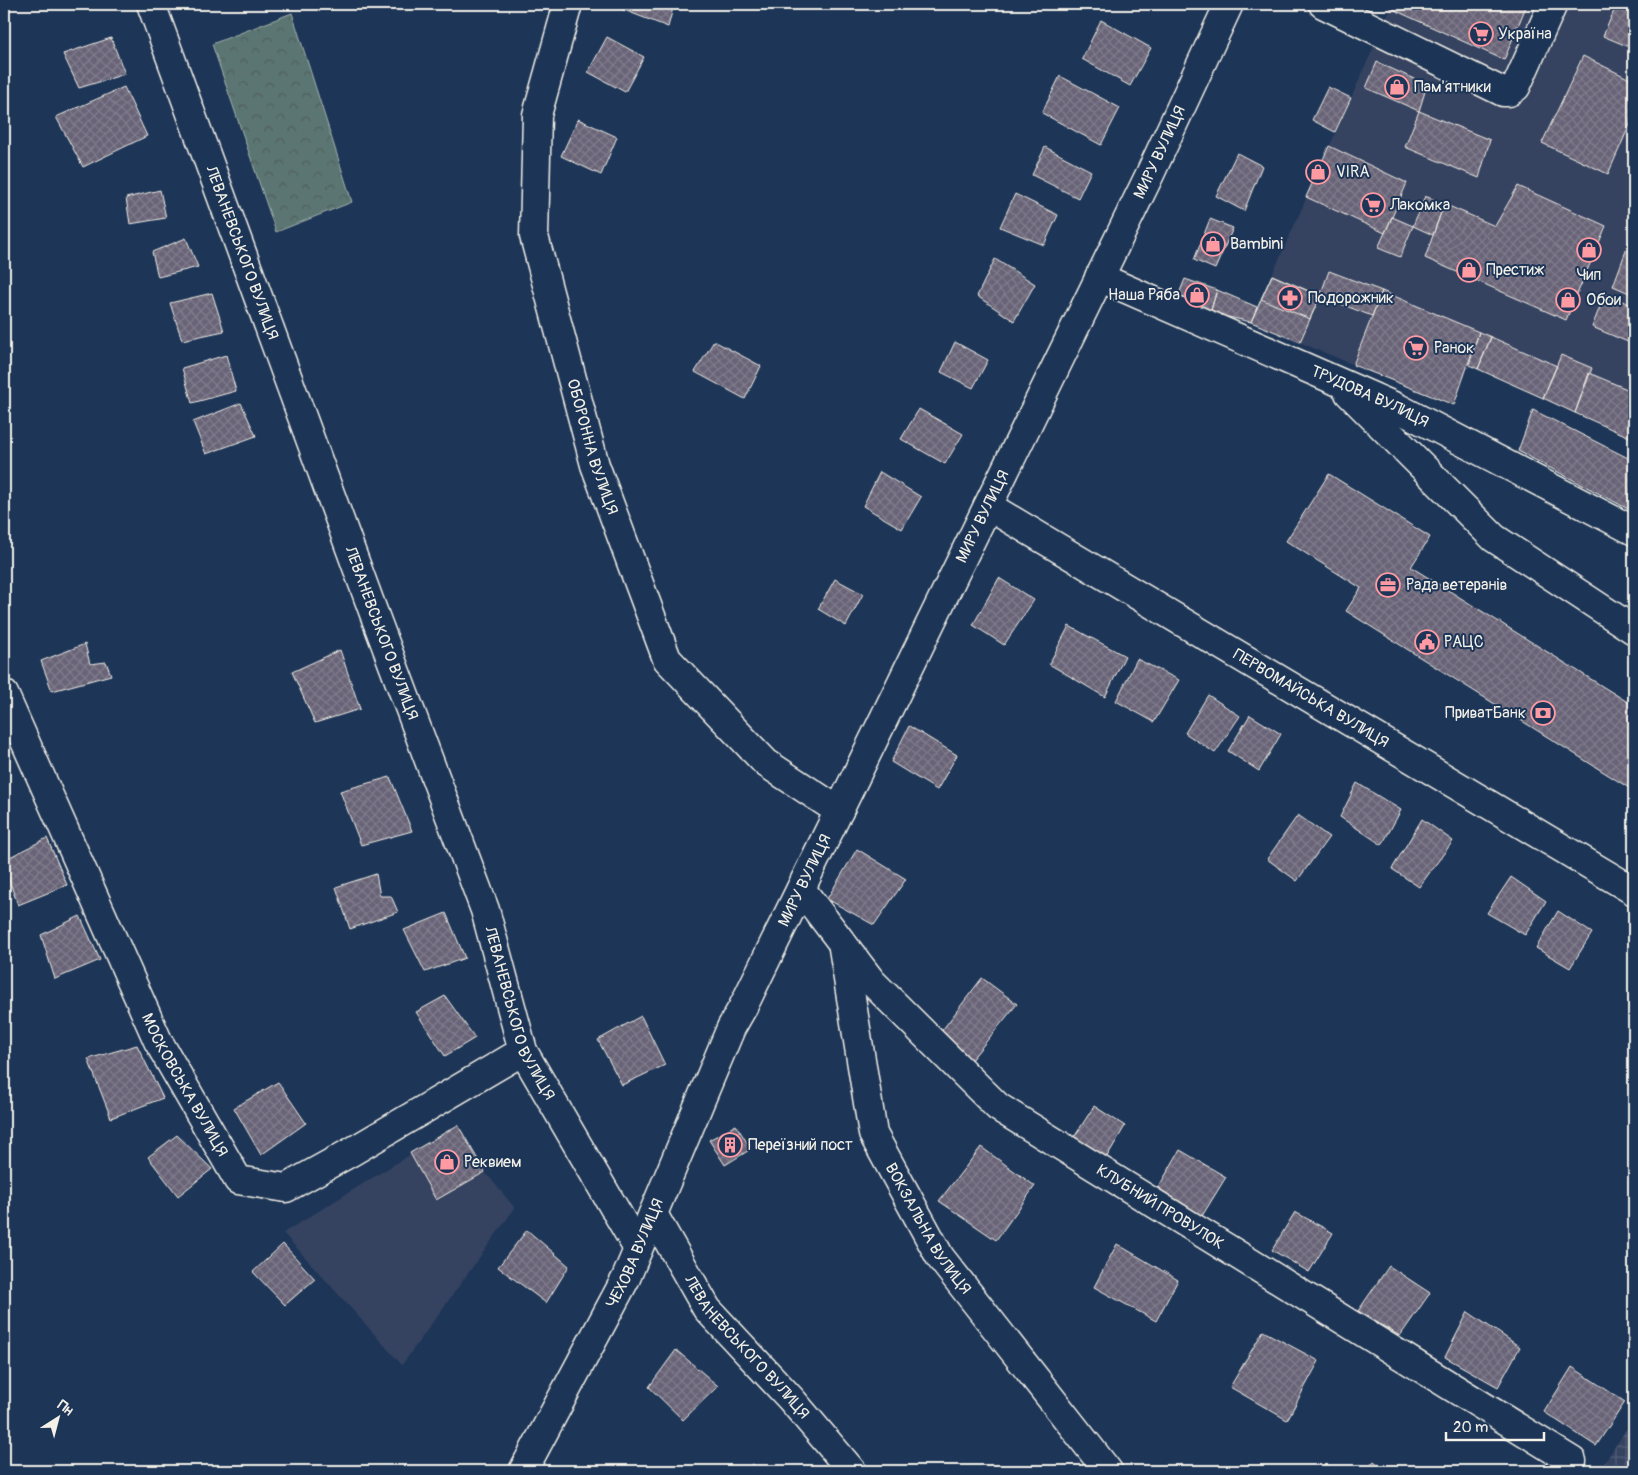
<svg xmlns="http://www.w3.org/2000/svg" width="1638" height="1475" font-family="Pangolin,sans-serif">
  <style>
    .built { fill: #344361 }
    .industrial { fill: url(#industrial-grid) }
    .park { fill: url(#park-crowns); stroke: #a7b3ad }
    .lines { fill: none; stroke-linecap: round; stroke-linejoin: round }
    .stream { stroke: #8ba0b1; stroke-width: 10 }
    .building { fill: url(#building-cross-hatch); stroke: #f4f1e8 }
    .minor-casing { stroke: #f4f1e8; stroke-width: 31 }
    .minor { stroke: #1d3557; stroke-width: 28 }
    .labels { text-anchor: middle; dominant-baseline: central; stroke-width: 4; stroke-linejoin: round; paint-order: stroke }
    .poi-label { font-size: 16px; fill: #f4f1e8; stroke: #1d3557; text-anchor: start }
    .street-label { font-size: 16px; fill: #f4f1e8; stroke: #1d3557 }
  </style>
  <defs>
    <pattern id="industrial-grid" width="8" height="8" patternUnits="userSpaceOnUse" patternTransform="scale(1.25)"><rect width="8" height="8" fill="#344361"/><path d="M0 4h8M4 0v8" fill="none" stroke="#525f78"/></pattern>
    <pattern id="park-crowns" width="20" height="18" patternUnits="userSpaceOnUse" patternTransform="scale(1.25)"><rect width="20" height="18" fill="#5a7572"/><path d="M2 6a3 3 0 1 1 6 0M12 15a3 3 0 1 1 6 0" fill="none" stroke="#525e5c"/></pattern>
    <pattern id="building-cross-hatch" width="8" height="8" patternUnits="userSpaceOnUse" patternTransform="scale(1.25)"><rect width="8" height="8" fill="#696478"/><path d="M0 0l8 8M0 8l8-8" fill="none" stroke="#7f7b8b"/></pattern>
  </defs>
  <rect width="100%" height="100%" fill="#1d3557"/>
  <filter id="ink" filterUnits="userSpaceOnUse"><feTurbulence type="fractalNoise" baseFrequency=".02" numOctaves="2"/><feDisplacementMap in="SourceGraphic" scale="10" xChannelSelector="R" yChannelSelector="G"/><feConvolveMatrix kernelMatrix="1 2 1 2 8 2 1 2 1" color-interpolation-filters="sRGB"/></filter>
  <g filter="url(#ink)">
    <path class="built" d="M1393,4H1634V439L1469,365L1454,405L1378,375L1251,322Z
      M458,1125L485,1172L515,1208L402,1365L283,1233Z"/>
    <path class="industrial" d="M1634,1417V1471H1598L1607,1459Z"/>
    <path class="park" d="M292,13L352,202L276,232L212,44Z"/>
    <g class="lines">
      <path class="stream" d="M4,1449V1465"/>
    </g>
    <path class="building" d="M618,4H674L668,27L616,7Z
      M1393,4H1527L1504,60L1390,8Z
      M1617,4H1634V49L1603,36Z
      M1101,20L1151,48L1130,86L1082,59Z
      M607,37L644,57L625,92L588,72Z
      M111,38L125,74L79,88L63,54Z
      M1583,56L1634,81V115L1608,174L1542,143Z
      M1377,62L1427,85L1419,111L1366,88Z
      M1060,76L1120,108L1101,145L1042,113Z
      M124,87L147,136L83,167L56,117Z
      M1328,87L1351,98L1335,132L1312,120Z
      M1419,111L1490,140L1479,178L1405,147Z
      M578,119L617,137L601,175L561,156Z
      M1329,146L1407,183L1385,233L1306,197Z
      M1045,147L1091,171L1078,198L1032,175Z
      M1237,153L1262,166L1244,211L1216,196Z
      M1518,186L1606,226L1566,320L1425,258L1444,204L1495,226Z
      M160,190L166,218L130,224L126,198Z
      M1015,194L1058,215L1044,245L1000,227Z
      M1425,196L1444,204L1433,235L1413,226Z
      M1392,217L1413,226L1400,257L1378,248Z
      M1210,219L1233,228L1215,269L1194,260Z
      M1634,229V295L1613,286Z
      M186,238L198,267L158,277L152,252Z
      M995,259L1035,284L1014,321L977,296Z
      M1329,271L1382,291L1372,316L1320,296Z
      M1272,275L1320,296L1300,342L1251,322Z
      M1272,275L1320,296L1310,319L1261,299Z
      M1185,279L1217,290L1210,313L1176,301Z
      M1217,290L1257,307L1251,322L1210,313Z
      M1382,291L1479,332L1454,405L1353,365Z
      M212,293L224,331L182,340L170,303Z
      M1605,294L1634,306V327L1628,342L1592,327Z
      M1479,332L1491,337L1478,369L1469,365Z
      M1491,337L1557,366L1543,398L1478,369Z
      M714,341L761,366L745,399L695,372Z
      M955,342L988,360L973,388L941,372Z
      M226,355L236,391L192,403L182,368Z
      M1561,355L1592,368L1575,413L1543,398Z
      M1589,373L1634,392V439L1575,413Z
      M241,403L256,436L206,454L193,422Z
      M919,409L963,434L945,464L901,439Z
      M1533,410L1634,461V512L1518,451Z
      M880,472L921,497L902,529L863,506Z
      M1329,474L1430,537L1411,567L1634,706V791L1346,611L1361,588L1286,541Z
      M999,578L1034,600L1004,645L973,625Z
      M835,579L863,594L846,626L818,609Z
      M1069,626L1125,656L1105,697L1049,664Z
      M85,644L90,664L106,662L111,675L52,691L41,661Z
      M340,650L360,709L315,723L292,672Z
      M1137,659L1179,680L1154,722L1116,701Z
      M1208,695L1240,716L1215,753L1185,733Z
      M1250,715L1281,734L1259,771L1228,751Z
      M909,726L957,755L937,790L891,762Z
      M390,777L412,831L361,845L340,791Z
      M1357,783L1401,810L1382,845L1340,817Z
      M1298,815L1329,837L1297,881L1267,859Z
      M1422,819L1453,841L1419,887L1392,869Z
      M47,838L67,885L18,905L4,866V860Z
      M857,849L906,879L874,925L827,899Z
      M376,874L380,896H391L398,912L350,929L336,887Z
      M1511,877L1546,901L1525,935L1487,913Z
      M1558,911L1592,933L1570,968L1536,948Z
      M446,913L465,958L425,972L404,930Z
      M80,916L100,960L55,979L41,935Z
      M982,978L1017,1004L971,1060L940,1033Z
      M445,996L475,1038L445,1056L416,1012Z
      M641,1016L665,1065L622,1085L598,1040Z
      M137,1045L163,1098L111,1118L88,1059Z
      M278,1082L306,1123L261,1155L234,1108Z
      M1094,1106L1125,1126L1105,1160L1073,1139Z
      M458,1125L485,1172L436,1200L410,1153Z
      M736,1125L751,1149L725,1165L709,1140Z
      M177,1135L212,1169L178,1196L148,1157Z
      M981,1147L1035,1186L996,1240L939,1201Z
      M1180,1150L1226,1177L1202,1216L1158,1188Z
      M1295,1212L1333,1233L1309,1272L1272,1250Z
      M527,1230L569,1266L546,1303L498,1267Z
      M283,1244L315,1279L285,1305L253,1272Z
      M1117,1244L1178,1280L1156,1321L1094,1287Z
      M1389,1266L1430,1293L1400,1336L1358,1311Z
      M1468,1312L1520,1347L1498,1387L1445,1357Z
      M1263,1331L1319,1361L1287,1420L1230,1387Z
      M676,1350L718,1386L683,1420L649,1387Z
      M1572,1367L1625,1402L1596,1446L1544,1412Z
      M1374,1461L1386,1471H1366Z
      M752,1464L763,1471H747Z"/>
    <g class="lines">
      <g class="minor-casing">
        <g id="minor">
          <path id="s1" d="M151,4L373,611L485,910L523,1051L638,1249"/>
          <path id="s2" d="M568,4L537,115L534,236L595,465L667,659L766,763L839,811"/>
          <path d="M1323,4L1503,92H1509L1516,87L1553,4"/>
          <path id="s3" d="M1099,277L1398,408L1634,531"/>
          <path d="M1349,393L1494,538L1634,630"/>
          <path id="s4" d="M988,506L1634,891"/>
          <path id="s5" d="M4,694L158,1041L238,1180L286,1188L353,1151L523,1051"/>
          <path id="s6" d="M801,889L872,982L998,1107L1572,1461"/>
          <path id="s7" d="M843,948L873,1134L940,1257L1108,1471"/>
          <path id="s8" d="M653,1214L707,1309L791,1399L852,1471"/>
          <path id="s9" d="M523,1471L626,1278L731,1028L743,1007L1150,174L1229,4"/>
        </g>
      </g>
      <use href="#minor" class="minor"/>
    </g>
  </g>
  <defs>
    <g id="supermarket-ring" transform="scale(1.25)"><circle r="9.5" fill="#1d3557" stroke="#ff9aa2" stroke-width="1.5"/><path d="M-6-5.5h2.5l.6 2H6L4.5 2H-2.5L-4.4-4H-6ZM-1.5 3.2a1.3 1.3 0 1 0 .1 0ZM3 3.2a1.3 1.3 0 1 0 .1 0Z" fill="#ff9aa2"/></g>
    <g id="shop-ring" transform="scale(1.25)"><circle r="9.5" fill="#1d3557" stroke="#ff9aa2" stroke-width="1.5"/><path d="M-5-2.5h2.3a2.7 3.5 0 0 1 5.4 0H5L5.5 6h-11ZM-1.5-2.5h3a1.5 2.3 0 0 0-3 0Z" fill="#ff9aa2"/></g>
    <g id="pharmacy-ring" transform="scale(1.25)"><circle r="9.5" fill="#1d3557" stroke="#ff9aa2" stroke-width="1.5"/><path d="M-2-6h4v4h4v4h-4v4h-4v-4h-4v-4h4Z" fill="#ff9aa2"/></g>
    <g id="office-ring" transform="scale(1.25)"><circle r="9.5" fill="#1d3557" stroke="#ff9aa2" stroke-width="1.5"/><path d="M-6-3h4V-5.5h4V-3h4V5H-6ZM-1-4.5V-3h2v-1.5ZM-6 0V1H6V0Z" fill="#ff9aa2"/></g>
    <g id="civic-ring" transform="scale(1.25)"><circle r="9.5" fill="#1d3557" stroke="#ff9aa2" stroke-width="1.5"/><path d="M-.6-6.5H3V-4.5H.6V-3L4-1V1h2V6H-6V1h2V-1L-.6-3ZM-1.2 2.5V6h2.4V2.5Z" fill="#ff9aa2"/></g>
    <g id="bank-ring" transform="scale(1.25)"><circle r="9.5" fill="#1d3557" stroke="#ff9aa2" stroke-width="1.5"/><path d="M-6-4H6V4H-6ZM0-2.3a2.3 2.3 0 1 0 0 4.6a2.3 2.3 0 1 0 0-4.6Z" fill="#ff9aa2"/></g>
    <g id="building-ring" transform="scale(1.25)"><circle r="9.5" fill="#1d3557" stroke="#ff9aa2" stroke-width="1.5"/><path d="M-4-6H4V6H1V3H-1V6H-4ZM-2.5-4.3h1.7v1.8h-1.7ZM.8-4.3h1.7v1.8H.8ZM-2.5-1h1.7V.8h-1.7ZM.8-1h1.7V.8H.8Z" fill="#ff9aa2"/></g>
  </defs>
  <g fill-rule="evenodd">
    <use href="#supermarket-ring" x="1481" y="34"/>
    <use href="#shop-ring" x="1397" y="87"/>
    <use href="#shop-ring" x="1318" y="172"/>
    <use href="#supermarket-ring" x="1373" y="205"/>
    <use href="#shop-ring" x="1213" y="244"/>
    <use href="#shop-ring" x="1589" y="250"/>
    <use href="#shop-ring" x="1469" y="270"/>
    <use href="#shop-ring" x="1197" y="295"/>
    <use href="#pharmacy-ring" x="1290" y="298"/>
    <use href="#shop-ring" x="1568" y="300"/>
    <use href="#supermarket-ring" x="1416" y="348"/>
    <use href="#office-ring" x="1388" y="585"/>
    <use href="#civic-ring" x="1427" y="642"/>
    <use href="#bank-ring" x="1543" y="713"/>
    <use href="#building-ring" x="730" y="1145"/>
    <use href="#shop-ring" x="447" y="1162"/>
  </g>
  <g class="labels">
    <g class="poi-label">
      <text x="1498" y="34">Україна</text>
      <text x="1414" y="87">Пам'ятники</text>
      <text x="1336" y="172">VIRA</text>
      <text x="1390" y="205">Лакомка</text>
      <text x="1230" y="244">Bambini</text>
      <text x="1486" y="270">Престиж</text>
      <text x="1589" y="275" text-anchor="middle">Чип</text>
      <text x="1180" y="295" text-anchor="end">Наша Ряба</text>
      <text x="1308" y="298">Подорожник</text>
      <text x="1586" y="300">Обои</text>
      <text x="1434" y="348">Ранок</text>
      <text x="1406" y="585">Рада ветеранів</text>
      <text x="1444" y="642">РАЦС</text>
      <text x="1526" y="713" text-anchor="end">ПриватБанк</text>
      <text x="748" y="1145">Переїзний пост</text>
      <text x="464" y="1162">Реквием</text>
    </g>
    <g class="street-label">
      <text stroke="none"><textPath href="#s9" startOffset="1465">МИРУ ВУЛИЦЯ</textPath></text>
      <text stroke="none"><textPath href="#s1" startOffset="265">ЛЕВАНЕВСЬКОГО ВУЛИЦЯ</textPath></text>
      <text stroke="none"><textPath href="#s3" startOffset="296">ТРУДОВА ВУЛИЦЯ</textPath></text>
      <text stroke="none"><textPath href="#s2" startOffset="455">ОБОРОННА ВУЛИЦЯ</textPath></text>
      <text stroke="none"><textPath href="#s9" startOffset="1060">МИРУ ВУЛИЦЯ</textPath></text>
      <text stroke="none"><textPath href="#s1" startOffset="670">ЛЕВАНЕВСЬКОГО ВУЛИЦЯ</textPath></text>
      <text stroke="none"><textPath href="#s4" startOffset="376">ПЕРВОМАЙСЬКА ВУЛИЦЯ</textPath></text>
      <text stroke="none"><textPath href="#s9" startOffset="655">МИРУ ВУЛИЦЯ</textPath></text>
      <text stroke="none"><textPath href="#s1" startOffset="1075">ЛЕВАНЕВСЬКОГО ВУЛИЦЯ</textPath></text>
      <text stroke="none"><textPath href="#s5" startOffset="431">МОСКОВСЬКА ВУЛИЦЯ</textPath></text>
      <text stroke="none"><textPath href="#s6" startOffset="485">КЛУБНИЙ ПРОВУЛОК</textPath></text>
      <text stroke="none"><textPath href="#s7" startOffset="298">ВОКЗАЛЬНА ВУЛИЦЯ</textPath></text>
      <text stroke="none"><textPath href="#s9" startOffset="245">ЧЕХОВА ВУЛИЦЯ</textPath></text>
      <text stroke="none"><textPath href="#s8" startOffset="164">ЛЕВАНЕВСЬКОГО ВУЛИЦЯ</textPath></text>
    </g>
  </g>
  <rect width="1638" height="1475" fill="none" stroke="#1d3557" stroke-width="20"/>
  <rect x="10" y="10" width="1618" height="1455" fill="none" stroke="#f4f1e8" stroke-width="2" filter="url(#ink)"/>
  <g transform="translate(58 1418) rotate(36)" stroke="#1d3557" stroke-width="4" paint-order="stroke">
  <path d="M0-4L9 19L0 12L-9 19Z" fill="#f4f1e8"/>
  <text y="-8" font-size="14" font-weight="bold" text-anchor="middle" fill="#f4f1e8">Пн</text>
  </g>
  <path d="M1446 1432v8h98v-8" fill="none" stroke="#f4f1e8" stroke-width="2.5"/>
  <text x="1453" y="1432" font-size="15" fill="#f4f1e8" stroke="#1d3557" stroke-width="4" paint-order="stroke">20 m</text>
</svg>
